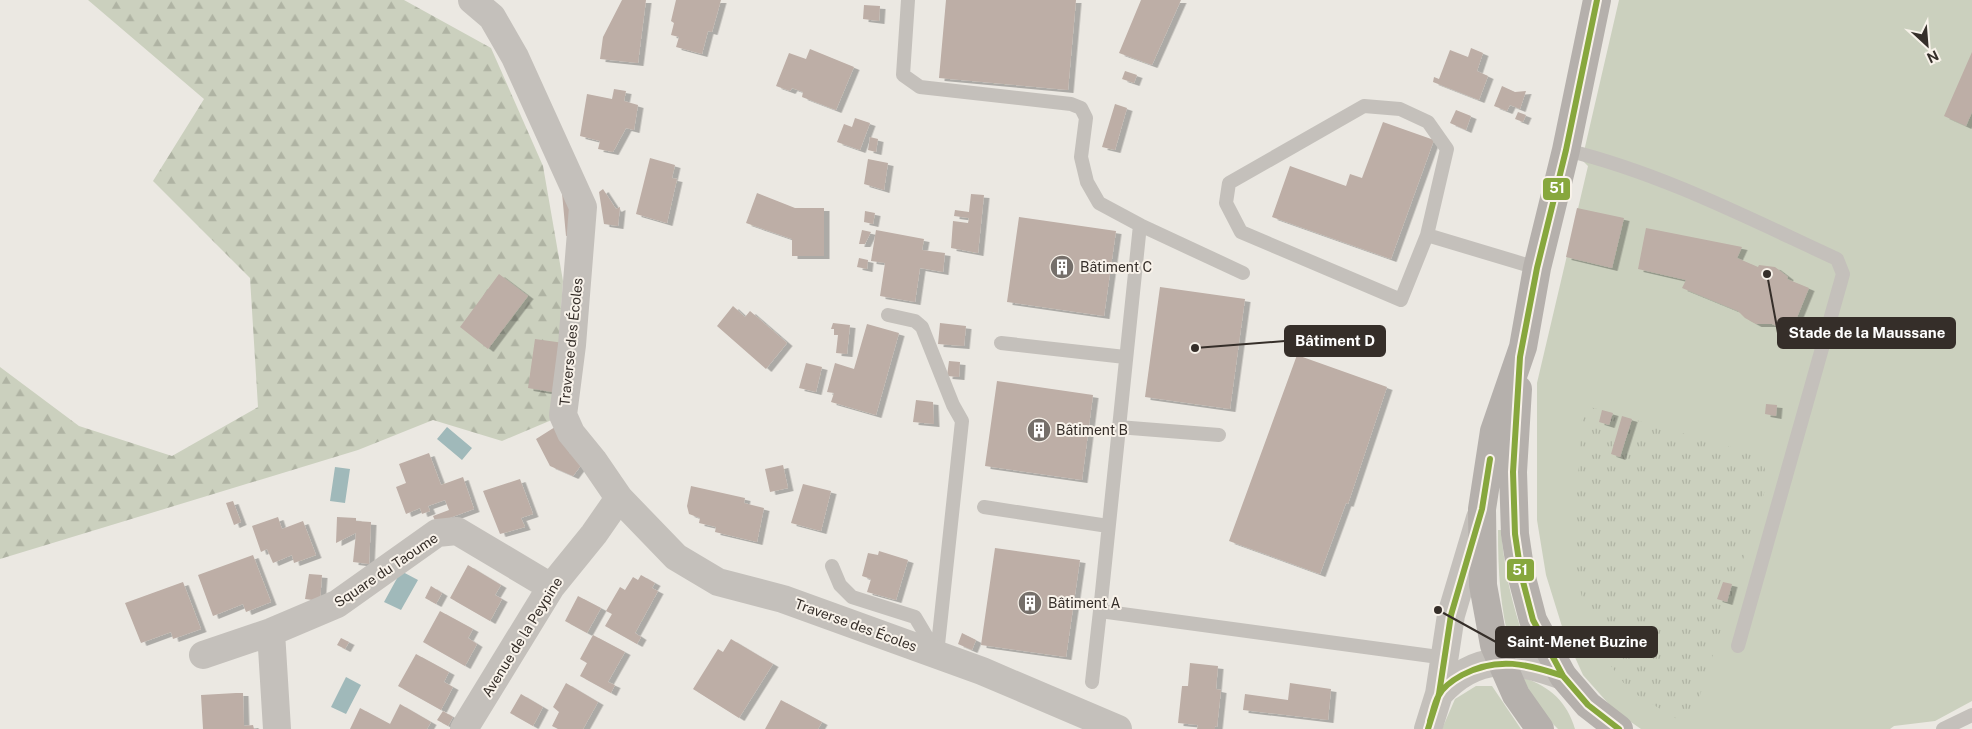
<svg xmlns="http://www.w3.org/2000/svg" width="1972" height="729" font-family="'Public Sans',sans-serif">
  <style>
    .grass { fill: #cbd0be }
    .forest { fill: url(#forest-firs) }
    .park { fill: url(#park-tufts) }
    .water { fill: #a0b9ba }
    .building { fill: #bdaea6; filter: url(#shadow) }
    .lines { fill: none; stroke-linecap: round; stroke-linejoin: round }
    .lane { stroke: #c4c0bb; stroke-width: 14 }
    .street { stroke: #c4c0bb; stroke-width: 28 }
    .secondary { stroke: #b5b0ac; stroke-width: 28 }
    .bus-1-casing { stroke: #f8f2ea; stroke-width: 10 }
    .bus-1 { stroke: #87a73d; stroke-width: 6 }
    .labels { text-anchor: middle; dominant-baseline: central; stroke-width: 4; stroke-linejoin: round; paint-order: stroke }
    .poi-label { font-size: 14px; fill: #352e29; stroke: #f8f2ea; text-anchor: start }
    .street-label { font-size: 14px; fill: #352e29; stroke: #f8f2ea }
    .leader { fill: none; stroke: #352e29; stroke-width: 2 }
    .callout-dot { fill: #352e29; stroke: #f8f2ea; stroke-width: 2 }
    .callout { fill: #352e29; stroke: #352e29; stroke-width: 2 }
    .callout-label { font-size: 15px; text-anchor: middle; font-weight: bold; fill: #fff }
    .line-badge { stroke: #f8f2ea; stroke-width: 2 }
    .badge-label { font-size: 14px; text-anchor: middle; font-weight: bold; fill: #fff }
  </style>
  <defs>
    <pattern id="forest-firs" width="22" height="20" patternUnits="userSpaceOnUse" patternTransform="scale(1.25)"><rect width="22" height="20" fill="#cbd0be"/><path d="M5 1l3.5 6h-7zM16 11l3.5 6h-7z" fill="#afb3a3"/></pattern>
    <pattern id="park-tufts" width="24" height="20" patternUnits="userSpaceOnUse" patternTransform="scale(1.25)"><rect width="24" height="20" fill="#cbd0be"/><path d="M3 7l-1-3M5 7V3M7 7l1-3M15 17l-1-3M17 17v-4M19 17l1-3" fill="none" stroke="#afb3a3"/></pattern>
    <filter id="shadow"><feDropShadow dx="5.5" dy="3" stdDeviation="0" flood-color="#0004"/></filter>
  </defs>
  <rect width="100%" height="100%" fill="#ebe8e2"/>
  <path class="grass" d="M1619,0H1972V701L1935,721L1894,726L1890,729H1641L1615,711L1583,675L1564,633L1546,575L1537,520V383L1588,166L1582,160Z
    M1498,530H1501C1505,574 1512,606 1528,649L1511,648C1500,608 1498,571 1498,530Z
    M1522,677C1549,686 1567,701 1575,729H1558L1541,712Z
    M1476,686H1492L1521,729H1442L1455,699Z"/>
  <path class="forest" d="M88,0H404L491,48L543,166L563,281L554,419L502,441L433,420L358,450L0,559V367L79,426L172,456L258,407L250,278L153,181L204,99Z"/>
  <path class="park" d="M1583,405L1763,456L1767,484L1690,727L1629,690L1596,646L1572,562Z"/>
  <path class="water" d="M447,427L472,448L462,460L437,439Z
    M335,467L350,469L345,503L330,501Z
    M401,571L418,580L401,610L384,602Z
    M346,677L361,685L346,714L331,707Z"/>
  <path class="building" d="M622,0H646L638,63L600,59L603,37Z
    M676,0H721L712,32L708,31L702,54L676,47L679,37L671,35L674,23L671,21Z
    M946,0H1076L1068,90L939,78Z
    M1141,0H1181L1152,65L1119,53Z
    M864,5L880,6L879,21L863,19Z
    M1471,48L1483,53L1477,71L1488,76L1479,100L1433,82L1434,77L1439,79L1450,50L1468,57Z
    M810,49L854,67L836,110L802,97L803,92L792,88L790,91L776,86L789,53L806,59Z
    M1972,52V112L1966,126L1944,116Z
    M1125,71L1137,75L1134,83L1122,79Z
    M1502,86L1515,92L1526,91L1520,109L1510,105L1507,111L1494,106Z
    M614,89L626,91L624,101L638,105L634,130L626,128L613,152L598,149L600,141L580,136L587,94L612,99Z
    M1115,104L1127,108L1115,150L1102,147Z
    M1456,110L1471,116L1466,130L1450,123Z
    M1518,112L1526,115L1523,122L1515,119Z
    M855,118L870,123L860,150L837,142L844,124L852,127Z
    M1383,122L1434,140L1391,259L1272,217L1290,166L1346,186L1350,174L1362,178Z
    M870,137L878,139L876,152L868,150Z
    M650,158L675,165L672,178L677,179L667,223L636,214Z
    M868,159L888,163L884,190L864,184Z
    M603,189L616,209L620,207L618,226L604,224L599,192Z
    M562,193H571L576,235L566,236Z
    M757,193L795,208H824V256H792V239L746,223Z
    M971,194L984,195L978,253L951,248L953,221L968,223L969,218L954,216L955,210L969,212Z
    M1577,208L1624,218L1612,268L1566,257Z
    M865,211L875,213L873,224L864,222Z
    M1019,217L1116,231L1104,316L1007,302Z
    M1646,228L1742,247L1737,258L1758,267L1759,265L1775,267L1788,277L1787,279L1809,288L1791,332L1772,324H1756L1745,318L1738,311L1682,288L1686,280L1638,269Z
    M862,230L871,232L865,244H859Z
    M876,230L924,239L922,250L945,253L943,272L920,268L915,302L880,296L885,263L871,261Z
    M859,258L868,260L867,269L857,267Z
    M499,274L528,296L488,349L460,327Z
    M1160,287L1245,299L1230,409L1145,397Z
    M733,306L745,317L750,311L787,343L766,369L717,326Z
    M833,323L850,325L847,354L836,353L838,335H834V329H831Z
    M940,323L966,326L964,346L938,344Z
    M867,324L899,333L876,415L831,402L834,393L827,392L835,363L854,369Z
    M535,339L564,343L558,393L528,388Z
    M1297,355L1387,387L1348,504L1346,503L1320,574L1229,541Z
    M949,361L960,362L959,377L947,376Z
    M806,363L822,367L816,392L799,388Z
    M997,381L1093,395L1082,480L985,466Z
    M916,400L933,402L934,424L913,422Z
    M1766,404L1777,405L1776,416L1765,414Z
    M1602,410L1613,413L1609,425L1599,422Z
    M1622,416L1632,419L1620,457L1611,454Z
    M555,427L570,454L574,452L582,464L573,476L550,466L536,439Z
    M429,453L441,485L463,477L474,509L436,523L433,516L449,510L445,500L428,506L430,511L422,514L420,508L406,514L396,487L406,483L399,464Z
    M783,465L788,488L770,492L765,469Z
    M520,479L533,514L521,518L525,527L500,534L483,491Z
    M803,484L831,491L821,531L791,523Z
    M691,486L745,498L744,503L764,508L757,542L715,532L716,527L699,523L700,518L689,514L687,506Z
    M233,501L241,522L234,525L226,503Z
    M278,517L282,529L303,521L316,555L294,563L292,555L273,563L267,549L261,552L252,526Z
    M337,517L356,518V521L371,522L369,564L353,562L356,533L336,543Z
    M995,548L1080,560L1066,657L981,645Z
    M879,551L908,560L896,600L867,592L871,579L862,576L868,553L878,555Z
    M253,555L271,602L246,612L243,604L213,616L198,575Z
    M468,565L501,585L495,595L502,599L490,621L450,598Z
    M309,574L322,575L320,601L305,599Z
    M641,575L655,583L652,588L658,591L635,633L641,637L637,644L605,626L612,614L606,611L620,587L625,590L633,577L638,580Z
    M183,582L201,629L173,639L171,632L141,643L125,603Z
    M1723,582L1732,584L1727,602L1717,599Z
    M431,586L442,593L436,604L425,598Z
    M578,596L601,608L587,633L565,621Z
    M440,611L473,629L468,638L477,644L465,666L423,642Z
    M962,633L976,640L972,650L958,644Z
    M593,635L625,652L608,682L615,685L611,693L580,676L587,663L580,659Z
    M341,638L349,642L345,649L337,645Z
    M731,639L773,664L739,718L693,689L718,649L723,652Z
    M416,654L449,672L444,682L453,687L441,710L398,686Z
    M1190,663L1218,666L1216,689L1221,690L1217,727L1215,726V729H1197L1198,725L1178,723L1182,686H1188Z
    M566,683L598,702L583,729H558L552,726L559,712L553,707Z
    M1290,683L1331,689L1328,720L1243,710L1245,694L1288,700Z
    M236,693H243L244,726L253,725L254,729H203L201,695Z
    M521,694L543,707L533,726L510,713Z
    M781,700L822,722L818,729H765Z
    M400,704L431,722L427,729H350L360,708L390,724Z
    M443,711L453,717L448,726L437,720Z"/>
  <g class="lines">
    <path class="lane" d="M908,0L903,75L920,87L1071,104L1081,108L1086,118L1081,157L1087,182L1099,203L1140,225L1100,611L1446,658
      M1566,150C1661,173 1748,218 1837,259L1843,274L1738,646
      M1140,225L1243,273
      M1427,235L1447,149L1428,122L1400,109L1364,106L1229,183L1226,203L1241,232L1401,300L1427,235L1537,268
      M1001,343L1125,357
      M1118,427L1219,435
      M984,507L1108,526
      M832,566L840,585L852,597L915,617L937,654L962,421L953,405L922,327L915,321L888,315
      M1092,682L1100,611
      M1943,729L1972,715"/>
    <path class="street" d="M472,0L492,17L515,57L583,207L572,345L563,415L571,433L593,460L619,498L676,557L718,582L783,599L982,671L1118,729
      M271,632L277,729
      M203,655L271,632L337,604L437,533L457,531L551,587
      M1439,694C1478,651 1515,659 1563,676
      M464,729L551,587L594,534L619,498
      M1428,729L1439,694L1451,615L1480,518"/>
    <path class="secondary" d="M1518,389L1513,472L1515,534L1521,574L1533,620L1563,676L1588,705L1619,729
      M1540,729L1516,695L1494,645L1483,585L1482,509L1494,431L1523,347L1537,268L1566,150L1597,0"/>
    <g class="bus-1-casing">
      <path id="bus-1" d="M1597,0L1566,150L1537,268L1520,357L1513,472L1515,534L1521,574L1533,620L1563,676L1588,705L1619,729
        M1430,721C1433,713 1434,703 1439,695C1444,686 1453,680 1462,675C1497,656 1528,664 1563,676
        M1428,729L1439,694L1451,615L1482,509L1490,459"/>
    </g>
    <use href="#bus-1" class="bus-1"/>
  </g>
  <defs>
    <g id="building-disc" transform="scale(1.25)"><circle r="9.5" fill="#756f6a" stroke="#f8f2ea"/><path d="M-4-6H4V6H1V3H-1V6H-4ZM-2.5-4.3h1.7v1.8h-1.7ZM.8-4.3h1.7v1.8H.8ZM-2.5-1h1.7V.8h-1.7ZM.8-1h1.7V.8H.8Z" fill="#fff"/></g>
  </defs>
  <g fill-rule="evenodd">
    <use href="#building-disc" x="1062" y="267"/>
    <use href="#building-disc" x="1039" y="430"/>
    <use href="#building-disc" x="1030" y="603"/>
  </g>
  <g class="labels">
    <g class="poi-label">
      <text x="1080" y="267">Bâtiment C</text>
      <text x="1056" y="430">Bâtiment B</text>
      <text x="1048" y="603">Bâtiment A</text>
    </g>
    <g class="street-label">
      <text transform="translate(571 342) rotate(-84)">Traverse des Écoles</text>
      <text transform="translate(386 570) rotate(-34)">Square du Taoume</text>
      <text transform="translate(856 625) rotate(20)">Traverse des Écoles</text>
      <text transform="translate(522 637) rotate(-58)">Avenue de la Peypine</text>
    </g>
  </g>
  <path class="leader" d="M1767 274L1778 333M1195 348L1285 341M1438 610L1496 642"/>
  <g class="callout-dot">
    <circle cx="1767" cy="274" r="5"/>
    <circle cx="1195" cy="348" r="5"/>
    <circle cx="1438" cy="610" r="5"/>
  </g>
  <g class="callout">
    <rect x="1778" y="318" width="177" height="30" rx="5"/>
    <rect x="1285" y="326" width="100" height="30" rx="5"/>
    <rect x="1496" y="627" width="161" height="30" rx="5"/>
  </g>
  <g class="callout-label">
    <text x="1867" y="338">Stade de la Maussane</text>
    <text x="1335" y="346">Bâtiment D</text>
    <text x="1577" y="647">Saint-Menet Buzine</text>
  </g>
  <g class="line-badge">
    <rect x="1542" y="177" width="29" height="24" rx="5" fill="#87a73d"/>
    <rect x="1506" y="558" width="29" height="24" rx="5" fill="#87a73d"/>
  </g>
  <g class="badge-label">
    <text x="1557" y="193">51</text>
    <text x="1520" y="575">51</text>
  </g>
  <g transform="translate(1927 45) rotate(154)" stroke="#f8f2ea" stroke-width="4" paint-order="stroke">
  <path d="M0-4L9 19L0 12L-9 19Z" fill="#352e29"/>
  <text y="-8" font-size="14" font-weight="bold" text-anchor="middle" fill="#352e29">N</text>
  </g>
</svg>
